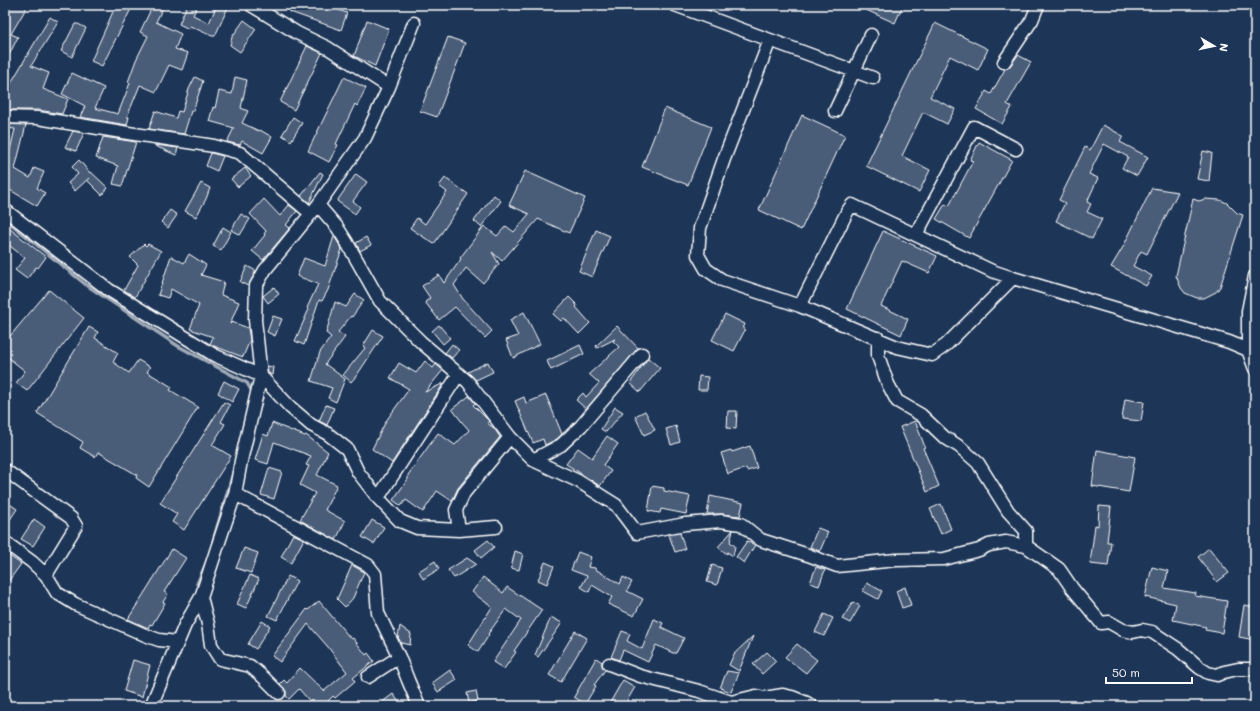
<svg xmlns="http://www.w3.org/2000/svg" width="1260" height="711" font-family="Mali,sans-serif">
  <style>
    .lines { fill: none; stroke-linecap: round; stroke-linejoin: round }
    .stream { stroke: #a0aab8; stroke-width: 3.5 }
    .building { fill: #4a5d79; stroke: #fff }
    .minor-casing { stroke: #fff; stroke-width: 15 }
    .minor { stroke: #1d3557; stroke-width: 12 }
  </style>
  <rect width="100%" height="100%" fill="#1d3557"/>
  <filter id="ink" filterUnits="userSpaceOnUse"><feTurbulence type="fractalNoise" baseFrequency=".025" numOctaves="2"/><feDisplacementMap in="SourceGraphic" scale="8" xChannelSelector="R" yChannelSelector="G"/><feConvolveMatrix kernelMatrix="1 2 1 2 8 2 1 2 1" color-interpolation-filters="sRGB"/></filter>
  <g filter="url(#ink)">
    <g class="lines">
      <path class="stream" d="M5,219L85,284L178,346L247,383L253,393
        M213,541L234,470
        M197,584L208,559"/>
    </g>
    <path class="building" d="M5,5H28L11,34L18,37L5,63Z
      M116,5H133L102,66L91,61Z
      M153,5H164L156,22L181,34L175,49L188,53L182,70L169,65L156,92L140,85L127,117H129L127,125L80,117L85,106L62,94L72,73L104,88L95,108L118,114L130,83L128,82L136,60L148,36L140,32Z
      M187,5H198L193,15L209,23L217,5H229L215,36H212L190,26L189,29L179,24Z
      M293,5H324L347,13L341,30L290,12Z
      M855,5H903L895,23Z
      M50,17L58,22L31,66L49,73L43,89L68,99L62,114L38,110H5V93Z
      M244,20L256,29L240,52L230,45L232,37Z
      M367,20L389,29L375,66L354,56Z
      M935,23L988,49L978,70L950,56L930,97L955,109L947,124L923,112L902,156L930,170L919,192L866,166Z
      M75,24H78L86,28L72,57L61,51Z
      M448,37L465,43L437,117L420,111Z
      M307,46L322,53L294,110L280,102Z
      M1018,55L1031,62L1007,104L1012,107L1002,124L976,109L986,91L991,94L1005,69L1010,66Z
      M195,77L203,81L193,111H191L184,134L149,129L155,111L176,118L178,111L182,112L189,89Z
      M235,77L247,80L241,108L248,111L242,123L259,131L260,130L272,137L263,153L242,141L240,145L227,142L234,128L209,121L213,107L215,108L219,91L232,94Z
      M344,77L366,88L357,106L355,104L336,144L338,145L329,162L308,151Z
      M665,108L711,127L688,185L642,167Z
      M802,115L845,135L801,230L759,210Z
      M293,117L302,123L291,141L282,135Z
      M5,124L26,125L15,169L30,178L34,168L44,172L37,188L45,193L37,206L5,187V162L7,163L15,129L5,128Z
      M1103,125L1123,136L1120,142L1148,157L1137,176L1122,168L1128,157L1104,144L1089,174L1098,178L1087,202L1091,204L1087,212L1102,219L1092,239L1056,221L1065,203L1059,200L1085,147L1090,150Z
      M73,131L84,133L76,151L65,147Z
      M103,137L136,142L122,186L113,184L118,166L96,158Z
      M979,142L1012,160L969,238L936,219L945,204L949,206L973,161L970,160Z
      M155,145L178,148L176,155L155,146Z
      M1203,151L1212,153L1209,181L1197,179Z
      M211,153L223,156L217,171L206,166Z
      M79,160L90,173L91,172L108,188L102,195L88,181L89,178L75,191L68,183L78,174L72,167Z
      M245,168L251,176L238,187L231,179Z
      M525,171L585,198L569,233L538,219L502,261L492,252L499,264L483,283L466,268L454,285L463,299L492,331L485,338L455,307L439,320L425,302L430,298L422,286L439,275L444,283L461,259L460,258L484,226L497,236L506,226L514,232L529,214L509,205Z
      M320,172L323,174L309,203L301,196Z
      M356,174L367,182L353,201L360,207L355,214L337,201Z
      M445,178L468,194L434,244L410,228L417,218L425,224L447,192L439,186Z
      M201,183L210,188L206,199L196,217L185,211Z
      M1152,188L1178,192L1147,254L1141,251L1133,266L1152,276L1146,286L1111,267L1123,247Z
      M494,195L501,201L481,227L474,221Z
      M264,199L280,216L289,205L297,211L286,225L290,228L263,260L252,251L265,235L264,234L266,231L250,214Z
      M1193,199L1199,201L1205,199L1220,200L1227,203L1237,213L1243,215L1220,287L1216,292L1204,298H1197L1185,293L1181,288L1176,276Z
      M170,210L177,215L168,228L161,222Z
      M241,214L250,219L240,235L231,230Z
      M5,225L46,257L38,268L36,267L27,279L15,270L25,258L5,242Z
      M223,227L231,232L221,250L213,246Z
      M596,230L610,236L592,277L579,271Z
      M883,231L937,256L929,273L902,261L881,306L908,319L901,335L847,309Z
      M334,236L342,249L328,290L322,301L319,300L304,345L295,341L309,309L307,308L318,284L297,276L304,258L325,266Z
      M366,237L371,245L360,251L356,243Z
      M144,244L146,246L148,244L161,251L135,297L124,290L138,265L130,257Z
      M189,254L206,265L201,275L224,282L221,295L239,302L230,324L232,322L248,328L250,340L243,357L214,346L210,344L213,337L190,329L199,305L171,289L168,298L158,295L171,256L184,263Z
      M247,266L256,271L248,286L240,282Z
      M274,287L279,294L268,303L263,296Z
      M49,290L84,318L27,391L16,383L25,371L5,355V342Z
      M355,294L364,300L352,317L351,316L338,332L345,337L325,364L345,379L336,402L328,398L332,388L311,381L320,352L331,337L326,333L335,302L346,307Z
      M569,297L577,305L576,307L590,323L579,334L564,318L561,321L553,314Z
      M524,312L540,344L513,358L506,340L518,336L510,320Z
      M725,314L745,324L743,329L745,330L734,351L712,340Z
      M273,316L282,319L275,336L267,332Z
      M439,325L450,338L443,344L432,331Z
      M617,326L638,348L586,409L576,400L583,393L586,397L599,383L589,374L619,347L613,341L615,339L597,348L596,346Z
      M89,327L98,332L95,338L118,353L113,362L129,373L138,360L150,367L147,372L172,387L170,390L198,407L149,487L136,478L137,475L98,452L95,457L80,448L83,442L37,413Z
      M373,330L383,336L357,375L351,382L343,375L365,348L363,346Z
      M452,344L459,350L452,358L445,353Z
      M580,345L584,354L551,370L547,361Z
      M648,358L660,368L640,392L630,383Z
      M425,361L433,368L436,364L443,370L425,392L444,383L392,463L372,449L386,421L409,389L390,378L399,363L416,373Z
      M488,362L493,372L476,380L468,372Z
      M267,366L273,367L272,375L268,373Z
      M699,376L708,377L707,390H698Z
      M224,381L239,389L232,402L218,393Z
      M546,395L562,434L557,439L545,445L543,439L533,443L515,401L524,397L526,403Z
      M469,396L475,403L473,405L489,421L487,423L494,428L500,437L458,488L452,501L437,491L423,512L406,500L401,506L393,500L408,479V475L438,433L455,445L469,430L462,422L452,409Z
      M1125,399L1144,402L1141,421L1122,419Z
      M224,402L230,405L221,422L225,424L212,445L231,456L184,530L172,522L177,514L160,503Z
      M326,405L334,408L327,425L319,421Z
      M615,407L623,412L606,432L601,429Z
      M645,411L655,430L644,435L635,416Z
      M728,411H737L736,429L727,428Z
      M915,421L925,447L923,448L939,486L927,492L900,427Z
      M272,423L305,436L306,435L328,452L317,475L337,485L325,510L345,521L336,540L300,520L315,493L300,485L309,466L306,465L311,456L274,442L268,464L255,460L263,434L268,436Z
      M676,426L680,442L671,445L666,429Z
      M607,436L618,444L603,465L611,471L600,486L566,464L578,448L592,458Z
      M750,446L757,468L747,471L746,468L728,474L721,453L731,450L732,452Z
      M1097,450L1135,457L1129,492L1092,486Z
      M269,468L282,472L274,499L261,495Z
      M652,486L664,488V491L690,496L686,514L661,509L660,513L648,511Z
      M710,496L743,503L740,516L722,514H707Z
      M5,501L17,509L5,527Z
      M941,504L951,529L941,534L930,509Z
      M1099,506L1111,507L1107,542H1111L1108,566L1090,564L1095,525L1098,526Z
      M34,519L45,527L33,546L21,539Z
      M372,520L384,527L374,544L362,537Z
      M818,528L828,532L820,551L810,547Z
      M733,530L730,542L735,546L733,556L727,552V554L718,547Z
      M680,533L685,549L675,552L669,535Z
      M293,534L304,539L291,563L281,557Z
      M488,540L494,547L481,558L475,550Z
      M747,541L755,545L744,563L736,557Z
      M244,548L258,553L251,573L236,568Z
      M1209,548L1229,573L1217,582L1198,557Z
      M172,549L186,558L164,592L168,594L163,602L165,603L152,625L150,624L148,628L128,619Z
      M515,551L523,554L519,570L511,568Z
      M578,552L591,557L588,567L595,568V569L620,584L623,577L632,582L627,591L643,599L634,616L608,604L612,597L592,585L589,592L581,587L587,576L571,570Z
      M5,553L21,564L5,586Z
      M467,558L476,564L454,578L448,570Z
      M435,561L439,569L423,579L419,571Z
      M545,562L554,566L547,584L538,580Z
      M352,565L364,572L353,598L345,607L337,599Z
      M712,565L722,568L717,585L707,582Z
      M816,567L825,570L819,586L810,583Z
      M1152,567L1168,571L1164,588L1196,593L1195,596L1227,601L1222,633L1205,630L1206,627L1173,620L1176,604L1145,597Z
      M250,575L259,579L246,608L237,604Z
      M288,576L297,581L277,620L268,616Z
      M483,577L503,593L507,587L542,610L514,651L516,652L504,669L493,662L521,620L506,609L488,634L489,635L478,652L468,645L492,607L472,592Z
      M867,583L882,591L878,599L863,591Z
      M905,587L911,605L902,608L896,591Z
      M319,601L351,639L353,638L366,655L368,653L374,661L353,678L355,681L335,698L333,696L323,706H314L299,689L289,699L286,696V691L280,684L284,680L287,683L300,668L324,691L347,672L328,647L308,624L280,662L272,656L307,609L308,610Z
      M853,602L860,606L850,623L842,619Z
      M1244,605L1255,607V640L1239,637Z
      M824,614L833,618L824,636L815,632Z
      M551,617L562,623L538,657L535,655Z
      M654,619L663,623L661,627L684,638L676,653H673L656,645L648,662L623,650L619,660L611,657L622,631L630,634L627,641L642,649Z
      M262,621L270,626L256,649L248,644Z
      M400,626L411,634L410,645L401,643L398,637Z
      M575,631L587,638L561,682L549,675Z
      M753,636L739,671L729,665L734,654Z
      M797,644L817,660L806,673L785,657Z
      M767,652L776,661L762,674L753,664Z
      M596,658L602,662V666L605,670L594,685L596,686L585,704L574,697Z
      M133,660L150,665L142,697L124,691Z
      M450,670L457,680L438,692L432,683Z
      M727,671L739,673L731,692L720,688Z
      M623,680L635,687L624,706H608Z
      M476,691L478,701L469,703L467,693Z
      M393,694L402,706H377Z"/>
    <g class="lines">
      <g class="minor-casing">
        <path id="minor" d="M251,5L297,33L328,48L389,87
          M675,5L770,40L724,159L700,228L698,255L706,269L722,280L800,306L897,347L932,355L946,345L1013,278L1229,342L1248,350
          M770,40L873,78
          M1004,62L1032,20L1038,5
          M835,111L871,35
          M5,117L38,118L128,133L214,146L240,153L310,213
          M318,205L337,227L346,241L380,301L421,342L468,382L510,437L533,460
          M5,210L109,290L214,355L261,376L255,320L256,286L265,270L318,205L365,138L389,87L414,23
          M916,235L974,127L1016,149
          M1255,276L1248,311V350L1255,369
          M800,306L847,212L852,205L992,271L1013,278
          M878,338V356L888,384L897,401L921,415L944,437L960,447L978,463L1008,511L1026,531V546
          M642,354L581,426L561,445L533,460L578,481L616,505L637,533L685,524L721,521L741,524L761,540L808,555L837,566L896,560L944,559L979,550L989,545L1006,542L1026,546L1059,569L1072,588L1101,623L1109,622L1123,630L1133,632L1142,630L1152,632L1178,649L1200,668L1208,673L1217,675L1224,672L1238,669H1255
          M5,470L71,518L76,526L46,575
          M235,494L368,565L375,574L378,613L399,657L408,680L419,706
          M378,498L459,374
          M459,530L456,510L464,493L510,437
          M5,542L32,562L46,575L57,593L75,604L145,635L159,640L178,642
          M201,597L208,624L211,645L220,659L250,666L263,677L279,693
          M609,664L640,676L699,691L731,702L756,696L764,698L783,695L792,697L807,703L811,706
          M368,677L399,657
          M151,706L185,625L201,597L216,551L235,494L241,461L261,376L290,407L311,425L328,434L347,449L358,472L378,498L400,521L417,528L459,530L496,527"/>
      </g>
      <use href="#minor" class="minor"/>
    </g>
  </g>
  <rect width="1260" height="711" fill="none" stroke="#1d3557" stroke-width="20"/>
  <rect x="10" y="10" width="1240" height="691" fill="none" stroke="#fff" stroke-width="1.5" filter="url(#ink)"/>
  <g transform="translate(1214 46) rotate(99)" stroke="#1d3557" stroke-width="3" paint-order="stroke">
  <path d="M0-3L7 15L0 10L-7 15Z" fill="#ffffff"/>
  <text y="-6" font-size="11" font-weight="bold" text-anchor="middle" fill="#ffffff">N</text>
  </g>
  <path d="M1106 677v6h86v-6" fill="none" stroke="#ffffff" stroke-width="2"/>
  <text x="1112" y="677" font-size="12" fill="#ffffff" stroke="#1d3557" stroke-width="3" paint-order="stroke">50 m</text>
</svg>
